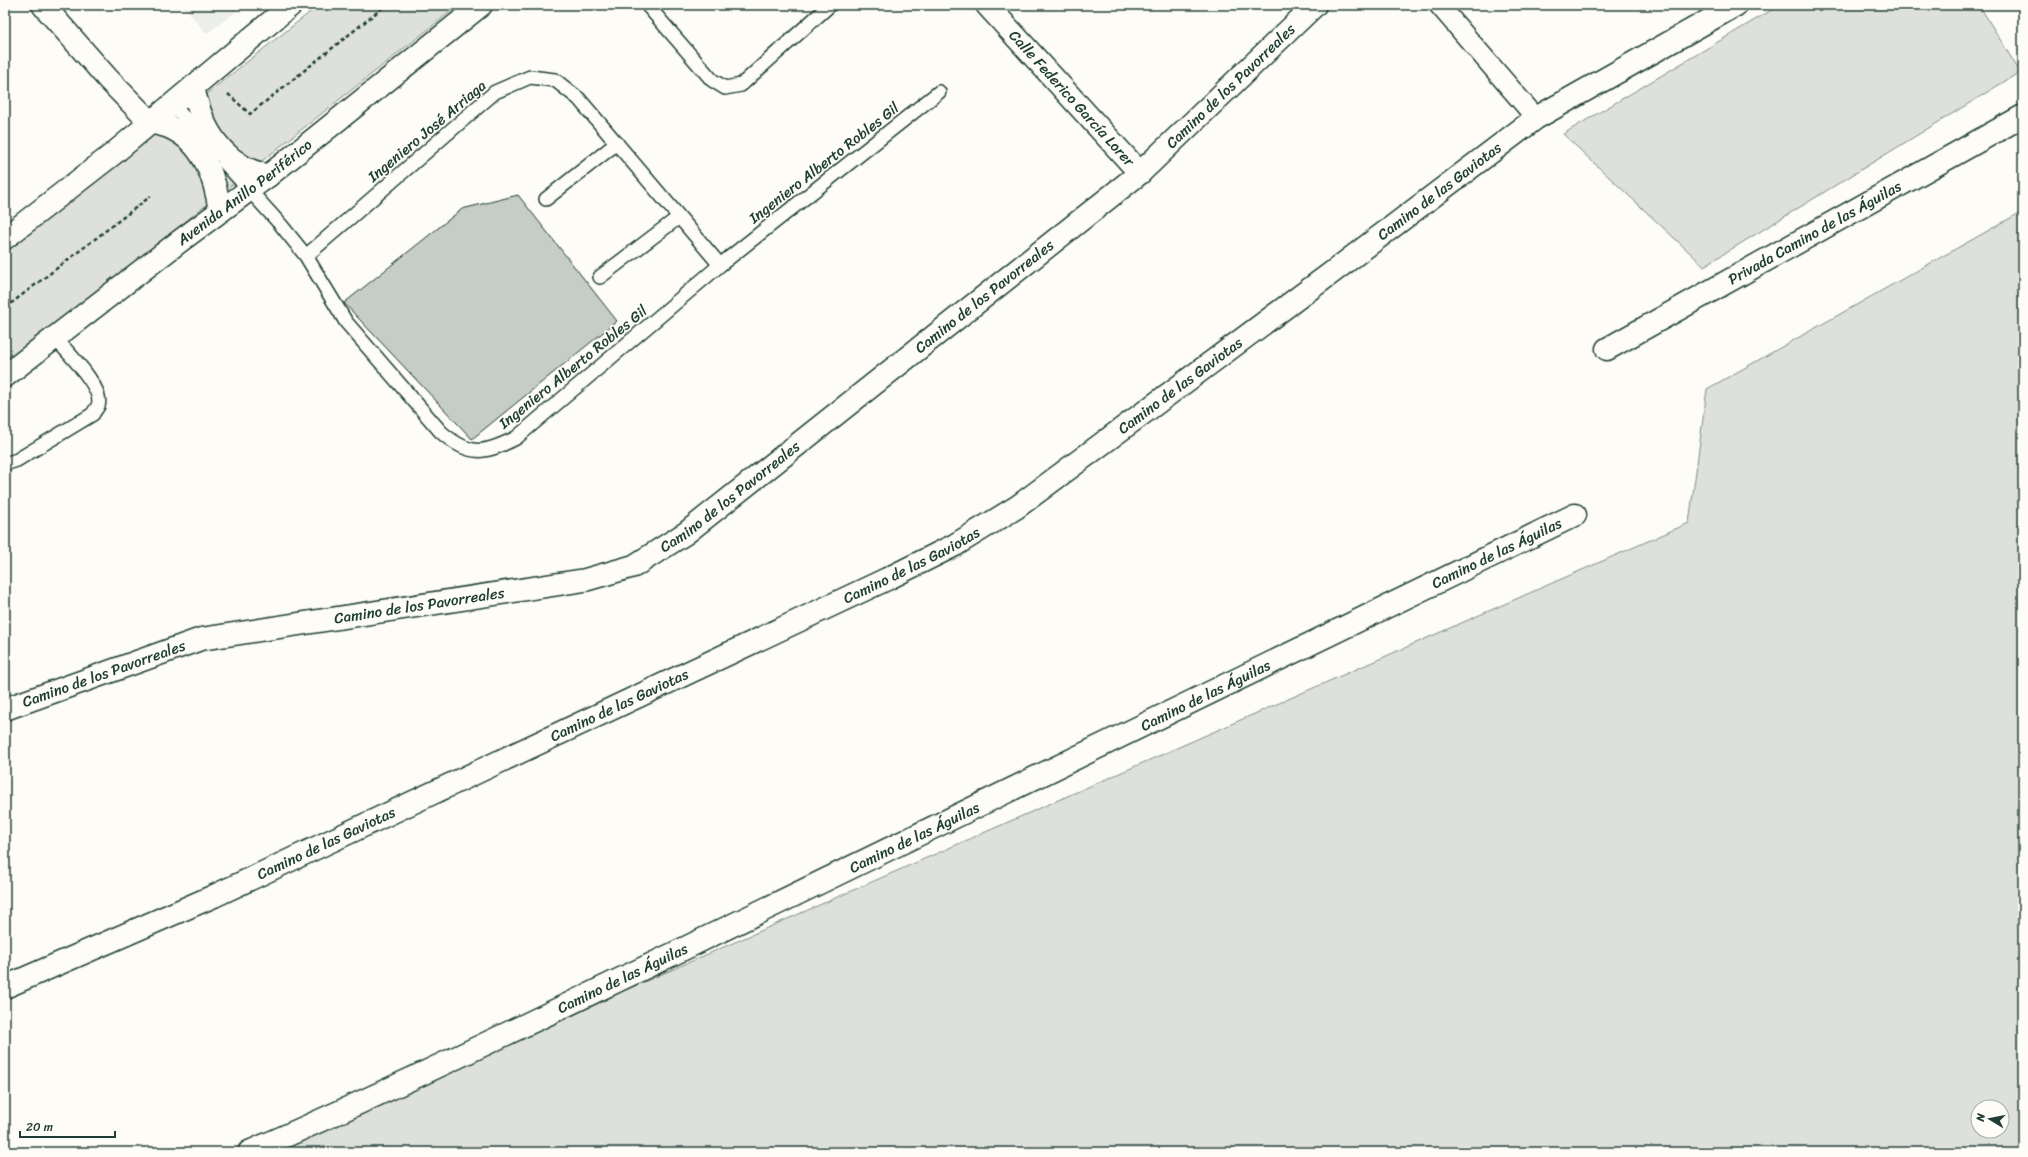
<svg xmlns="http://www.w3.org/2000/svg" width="2028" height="1157" font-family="Sriracha,sans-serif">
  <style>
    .built { fill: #eceee9 }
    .green { fill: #dde0db; stroke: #7e8e88; fill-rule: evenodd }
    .building { fill: #c6cdc7; stroke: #1f3d34 }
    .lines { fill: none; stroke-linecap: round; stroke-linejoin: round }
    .service-casing { stroke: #1f3d34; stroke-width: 16 }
    .pedestrian-casing { stroke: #1f3d34; stroke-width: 22 }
    .minor-casing { stroke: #1f3d34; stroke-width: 25 }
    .tertiary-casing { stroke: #1f3d34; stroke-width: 25 }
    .path { stroke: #1f3d34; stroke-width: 2.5; stroke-dasharray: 4 3; stroke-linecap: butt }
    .service { stroke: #fdfcf7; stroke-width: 13 }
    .pedestrian { stroke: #fdfcf7; stroke-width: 19 }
    .minor { stroke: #fdfcf7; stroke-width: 22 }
    .tertiary { stroke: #fdfcf7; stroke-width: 22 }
    .labels { text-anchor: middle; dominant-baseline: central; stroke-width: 3.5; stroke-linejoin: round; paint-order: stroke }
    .street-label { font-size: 15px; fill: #1f3d34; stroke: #fdfcf7 }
  </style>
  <rect width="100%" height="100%" fill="#fdfcf7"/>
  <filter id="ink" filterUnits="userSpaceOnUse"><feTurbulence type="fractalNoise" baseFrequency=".025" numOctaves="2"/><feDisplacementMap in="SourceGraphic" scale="8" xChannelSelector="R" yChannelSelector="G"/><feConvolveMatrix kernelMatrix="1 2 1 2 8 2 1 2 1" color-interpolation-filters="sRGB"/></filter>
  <g filter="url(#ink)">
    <path class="built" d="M183,5H245L206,34Z"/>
    <path class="green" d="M319,5H459L28,346L5,361V253Z
      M1780,5H1979L2020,72L1704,266L1563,134Z
      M2023,211V1152H257L1689,523L1707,389ZM1978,1107H2002V1131H1978Z"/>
    <path class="building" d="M518,195L617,321L472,439L344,303L462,209Z"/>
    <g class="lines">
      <g class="service-casing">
        <path id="service" d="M647,5L712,80L725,88L741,85L830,5
          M173,105L207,143
          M224,162L281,225L306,256L346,322L441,432C470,457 484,454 516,438L720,265L939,92
          M546,199L617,143
          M306,256L495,92L530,77L555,80L579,99L720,265
          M600,277L679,217
          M5,464L17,460L93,414C94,411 97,408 98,406C105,388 66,351 55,338"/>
      </g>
      <g class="pedestrian-casing">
        <path id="pedestrian" d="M1439,5L1536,118"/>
      </g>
      <g class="minor-casing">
        <g id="minor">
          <path d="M43,5L108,79L150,122"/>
          <path id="s1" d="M987,5L1140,173"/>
          <path id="s2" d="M1607,349L2023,116"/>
          <path id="s3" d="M5,709L201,639L585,580L634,566L686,533L1140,173L1315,5"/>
          <path id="s4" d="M5,987L214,896L887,579L955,545L1017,507L1330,274L1536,118L1736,5"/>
          <path id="s5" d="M249,1152C392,1090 531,1022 671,955C974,810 1274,661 1575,515"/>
        </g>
      </g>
      <g class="tertiary-casing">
        <g id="tertiary">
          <path d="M193,87C200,119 212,148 242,166C249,171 259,173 268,176"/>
          <path d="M150,122C157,124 165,125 171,128C204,143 215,178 220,211"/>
          <path d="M5,238L113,154L291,5"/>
          <path id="s6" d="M5,376L180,241L268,176L481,5"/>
        </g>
      </g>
      <path class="path" d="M228,94L250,114L386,5
        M5,308L151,196"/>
      <use href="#service" class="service"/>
      <use href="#pedestrian" class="pedestrian"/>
      <use href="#minor" class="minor"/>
      <use href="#tertiary" class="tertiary"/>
    </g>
  </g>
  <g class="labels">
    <g class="street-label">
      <text stroke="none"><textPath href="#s3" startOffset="1414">Camino de los Pavorreales</textPath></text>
      <text stroke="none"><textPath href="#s1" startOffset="126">Calle Federico García Lorer</textPath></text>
      <text transform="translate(427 131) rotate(-40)">Ingeniero José Arriaga</text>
      <text transform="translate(824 163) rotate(-38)">Ingeniero Alberto Robles Gil</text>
      <text stroke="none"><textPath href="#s6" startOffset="302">Avenida Anillo Periférico</textPath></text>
      <text stroke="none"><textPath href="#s4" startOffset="1648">Camino de las Gaviotas</textPath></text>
      <text stroke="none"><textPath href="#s2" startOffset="238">Privada Camino de las Águilas</textPath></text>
      <text stroke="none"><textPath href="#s3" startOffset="1090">Camino de los Pavorreales</textPath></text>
      <text transform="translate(573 367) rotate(-39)">Ingeniero Alberto Robles Gil</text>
      <text stroke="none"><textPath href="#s4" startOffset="1324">Camino de las Gaviotas</textPath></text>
      <text stroke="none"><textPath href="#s3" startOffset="766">Camino de los Pavorreales</textPath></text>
      <text stroke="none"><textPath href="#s5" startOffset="1384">Camino de las Águilas</textPath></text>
      <text stroke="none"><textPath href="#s4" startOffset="1000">Camino de las Gaviotas</textPath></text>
      <text stroke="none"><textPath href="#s3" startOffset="429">Camino de los Pavorreales</textPath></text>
      <text stroke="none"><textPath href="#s3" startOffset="105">Camino de los Pavorreales</textPath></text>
      <text stroke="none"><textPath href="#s5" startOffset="1060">Camino de las Águilas</textPath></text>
      <text stroke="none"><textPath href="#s4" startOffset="676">Camino de las Gaviotas</textPath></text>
      <text stroke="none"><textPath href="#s5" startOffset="736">Camino de las Águilas</textPath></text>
      <text stroke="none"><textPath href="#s4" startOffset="352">Camino de las Gaviotas</textPath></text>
      <text stroke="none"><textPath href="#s5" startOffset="412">Camino de las Águilas</textPath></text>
    </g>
  </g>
  <rect width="2028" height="1157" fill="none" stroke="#fdfcf7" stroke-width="20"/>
  <rect x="10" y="10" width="2008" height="1137" fill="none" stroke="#1f3d34" stroke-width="1.5" filter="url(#ink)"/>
  <g transform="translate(1990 1119) rotate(280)"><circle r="19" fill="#fdfcf7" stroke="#a4b0a9"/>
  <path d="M0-3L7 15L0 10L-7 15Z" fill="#1f3d34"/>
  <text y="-6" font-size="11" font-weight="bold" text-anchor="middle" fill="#1f3d34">N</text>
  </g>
  <path d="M20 1131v6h95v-6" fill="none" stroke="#1f3d34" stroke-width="2"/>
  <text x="26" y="1131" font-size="12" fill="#1f3d34" stroke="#fdfcf7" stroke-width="3" paint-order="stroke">20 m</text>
</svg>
